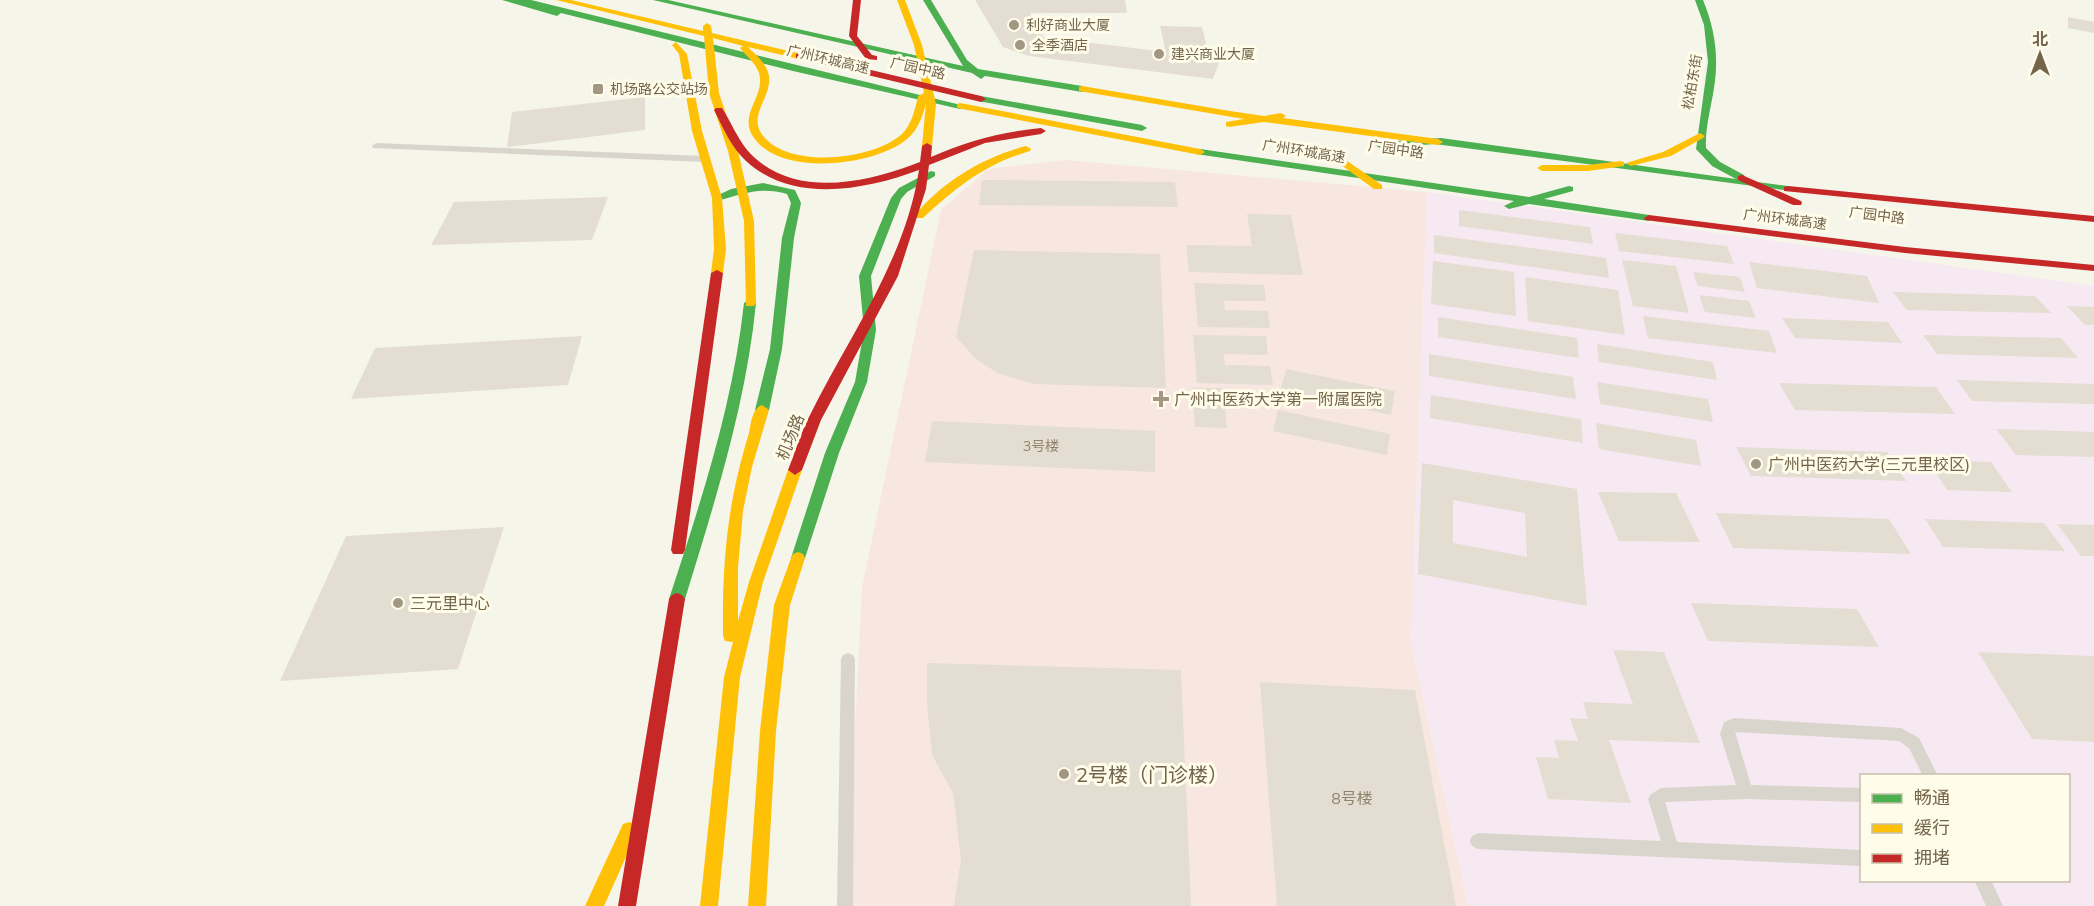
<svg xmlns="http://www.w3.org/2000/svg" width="2094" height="906" font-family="Mulish,'Noto Sans SC',sans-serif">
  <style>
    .education { fill: #f6e9f2; fill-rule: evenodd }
    .medical { fill: #f8e7e0 }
    .building { fill: #e3ded1; fill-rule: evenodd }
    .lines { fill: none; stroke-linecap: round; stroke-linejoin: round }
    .lane { fill: #d9d5cd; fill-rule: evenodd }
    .fast { fill: #4caf50; fill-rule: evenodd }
    .slow { fill: #ffc107; fill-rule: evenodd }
    .jam { fill: #c62828; fill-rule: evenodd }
    .poi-dot { fill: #a19782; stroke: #fffcea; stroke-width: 2 }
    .labels { text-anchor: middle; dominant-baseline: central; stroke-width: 6; stroke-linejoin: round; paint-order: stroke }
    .far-poi-label { font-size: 14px; fill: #73644a; stroke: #fffcea; text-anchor: start }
    .far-street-label { font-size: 14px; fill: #73644a; stroke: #fffcea }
    .number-label { font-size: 14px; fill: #91846e }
    .poi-label { font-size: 16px; fill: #73644a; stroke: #fffcea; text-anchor: start }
    .street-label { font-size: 16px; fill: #73644a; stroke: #fffcea }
    .near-number-label { font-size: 16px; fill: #91846e }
    .near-poi-label { font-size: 20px; fill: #73644a; stroke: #fffcea; text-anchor: start }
  </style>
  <rect width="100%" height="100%" fill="#f6f5ea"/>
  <path class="education" d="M1427,192L2094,286V906H1468L1411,643ZM1862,776H2068V880H1862Z"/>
  <path class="medical" d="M1065,160L1427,192L1411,643L1468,906H846L862,587L941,210L988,169Z"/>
  <path class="building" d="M975,0H1125L1127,13H1030L1043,37L1166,52L1160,26L1202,27L1209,55L1221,57L1213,79L1029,56L1003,47Z
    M2068,17L2094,22V33L2068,28Z
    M645,97V130L507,147L512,112Z
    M982,180L1175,182L1178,207L979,205Z
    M608,197L592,240L431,245L454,202Z
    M1459,210L1590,227L1593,244L1459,226Z
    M1247,214L1291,215L1303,275L1189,272L1186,245L1252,246Z
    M1615,233L1727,246L1734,264L1619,251Z
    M1434,235L1606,258L1609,278L1434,253Z
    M974,250L1160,254L1166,388L1034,384L997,373L975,358L956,337Z
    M1622,260L1676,266L1689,313L1633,306Z
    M1433,261L1514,272L1516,316L1431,304Z
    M1749,262L1867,276L1879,303L1757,288Z
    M1693,272L1740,277L1745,292L1698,286Z
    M1525,277L1618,290L1625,335L1528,321Z
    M1194,283L1264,285L1266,301H1224L1225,310L1268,311L1270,328L1198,327Z
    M1893,292L2035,296L2051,313L1907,310Z
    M1699,295L1749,301L1756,318L1705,312Z
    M2067,306L2094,307V325H2085Z
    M1643,316L1769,331L1777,353L1648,338Z
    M1438,317L1577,338L1579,358L1438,337Z
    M1782,318L1888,322L1902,343L1795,338Z
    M1193,335L1266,336L1268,355L1224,354L1225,365L1270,366L1273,385L1197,383Z
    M1923,335L2061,338L2078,358L1937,354Z
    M582,336L568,385L351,399L375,348Z
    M1597,344L1713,362L1717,380L1599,362Z
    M1429,354L1573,377L1576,399L1429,376Z
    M1286,369L1395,391L1391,415L1280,392Z
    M1957,380L2094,384V404L1972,401Z
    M1597,382L1708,399L1713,422L1600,404Z
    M1779,383L1936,387L1955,414L1795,410Z
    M1192,388H1223L1227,428L1195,427Z
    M1431,395L1581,419L1583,443L1430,418Z
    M1278,410L1390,434L1387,455L1273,431Z
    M932,421L1155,431V472L925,462Z
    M1596,423L1696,440L1701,466L1599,449Z
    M1996,429L2094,432V457L2016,455Z
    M1736,447L1887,452L1906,481L1751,476Z
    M1927,460L1991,462L2012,492L1947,490Z
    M1422,463L1577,489L1587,606L1418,574ZM1453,500L1525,513L1527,557L1453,543Z
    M1598,492L1676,493L1700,542L1619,541Z
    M1716,513L1889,519L1911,554L1733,548Z
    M1925,519L2044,523L2065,551L1943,547Z
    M2057,524L2094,525V556H2081Z
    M504,527L458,669L280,681L346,536Z
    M1691,603L1857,609L1879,647L1708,641Z
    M1613,650L1664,652L1700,743L1609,740L1631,803L1548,799L1536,757L1559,758L1554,740L1578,741L1570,718L1588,719L1583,702L1633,704Z
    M1978,652L2094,656V742L2032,739Z
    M927,663L1181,670L1191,906H954L961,859L953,793L932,755L927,704Z
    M1260,682L1415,690L1456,906H1277Z"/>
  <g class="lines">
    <path class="lane" d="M376,143L705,156L710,159L705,162L373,148L372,146Z
      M848,653L853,655L855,659L853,906H837L841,659L843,655Z
      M1734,718L1901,728L1919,738L1938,776H1923L1909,748L1899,741L1735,732L1751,785L1862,788V802L1746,799L1665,802L1677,842L1862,850V866L1478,849L1472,846L1470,841L1472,836L1478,833L1661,841L1648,799L1651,794L1661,788L1736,785L1720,734L1724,722Z
      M1974,880H1991L2003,906H1986Z"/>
    <path class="fast" d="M502,0H531L965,106L960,109L793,71L561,13L557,16Z
      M653,0H668L963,66L923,0H931L967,60L978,69L1082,86L1087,89L1082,92L985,76L981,79L972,73Z
      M1695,0H1703C1715,29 1719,57 1714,88C1711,108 1705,128 1706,148L1720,162L1744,175L1745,177L1742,180L1788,186L1792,187V191L1435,144L1380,148L1375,145L1380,142L1441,138L1736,179L1712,166L1696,149L1708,62L1704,25Z
      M981,96L1142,125L1147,128L1142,131L978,101L976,99Z
      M1200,149L1529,197L1569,186L1573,187V191L1544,199L1649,215L1654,218L1649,221L1529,204L1509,209L1504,206L1514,201L1196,154L1195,152Z
      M931,171L935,172V176L907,192L901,199L871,276L876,330L867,382L839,453L805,558L803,562H793L791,558L825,453L855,382L864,330L859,276L891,198L899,188Z
      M763,183L795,190L801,203L794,238L782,349L769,410L762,415L755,410L770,349L782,238L791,203L787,194C761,186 742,194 717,201L712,198L731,189Z
      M750,299L756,303C746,405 715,501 685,599L682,603L677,605L672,603L669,599C701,501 733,405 744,303Z"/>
    <path class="slow" d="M556,0H571L703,31V26L707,23L711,26L712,33L802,54V58L799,59L748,47C756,55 767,64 769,76C772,98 746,116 764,137C791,169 873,160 902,134C912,124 915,109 918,96L924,93L914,45L897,0H905L922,45L936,104L932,146L927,149L922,146L926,103C923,116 918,130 907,139C875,166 781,177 754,138C737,114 766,97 759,73C756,63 746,56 740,48L743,46L713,38L719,93L738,151L754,221L756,303L754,306H746L744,221L728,151L709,93L704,36Z
      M676,42L687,54L702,131L722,198L726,249L723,273L717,276L711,273L714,249L712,198L692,131L679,54L672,45Z
      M1082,86L1230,111L1264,116L1281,113L1286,116L1283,118L1438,139L1443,142L1438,145L1264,122L1229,127L1226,126V122L1244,119L1079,91V87Z
      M960,103L1200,149L1205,152L1200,155L957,108V104Z
      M1700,133L1705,136L1703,138L1671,156L1631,166L1626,163L1663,152Z
      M1026,146L1031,149L1030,151C987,163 955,188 923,218H915L914,216C942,182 983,157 1026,146Z
      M1337,154L1382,185V189H1374L1333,159V155Z
      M1620,161L1624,162V166L1588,171H1542L1537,168L1542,165H1588Z
      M762,405L769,410L752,467L743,511L738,567V621L749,582L788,470L795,465L802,470L763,582L740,677L718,906H700L724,677L733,642L725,641L723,636C722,563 727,504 749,433C751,424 752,408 762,405Z
      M798,552L803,554L805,558L790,605L776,731L766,906H748L760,731L774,605L791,558L793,554Z
      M629,822L635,824L638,830L604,906H585L623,824Z"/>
    <path class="jam" d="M853,0H861L857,36L872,55L877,56V60L866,59L849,36Z
      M799,53L981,96L986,99L981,102L796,58V54Z
      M716,108H722C731,122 737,138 748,151C790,198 861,184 912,165L920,162L922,146L927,143L932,146L931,157C967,141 1001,132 1041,128L1046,131L1041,134L985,143L929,165L926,189L898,276L821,420L802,470L795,475L788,470C795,453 800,435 808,419C848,337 905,262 919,170C865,190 793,204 746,161C731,147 723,128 714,110Z
      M1742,175L1801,201L1802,203L1801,205H1793L1738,180V176Z
      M1788,186L2094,216V222L1784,191V187Z
      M1649,215L1905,247L2094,265V271L1905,253L1645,220L1644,218Z
      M717,270L723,273L685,550L683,554H673L671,550L711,273Z
      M677,593L682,595L685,599L636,906H618L669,599L672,595Z"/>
  </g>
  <g class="poi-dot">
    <circle cx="1014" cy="25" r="6"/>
    <circle cx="1020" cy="45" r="6"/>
    <circle cx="1159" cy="54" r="6"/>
    <rect x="592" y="83" width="12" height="12" rx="3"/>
    <path d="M1158 390h6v6h6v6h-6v6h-6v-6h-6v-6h6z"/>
    <circle cx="1756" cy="464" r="6"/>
    <circle cx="398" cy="603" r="6"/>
    <circle cx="1064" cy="774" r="6"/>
  </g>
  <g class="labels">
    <g class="far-poi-label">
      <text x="1026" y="25">利好商业大厦</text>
      <text x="1032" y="45">全季酒店</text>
      <text x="1171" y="54">建兴商业大厦</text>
      <text x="610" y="89">机场路公交站场</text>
    </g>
    <g class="far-street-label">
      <text transform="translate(828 59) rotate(13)">广州环城高速</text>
      <text transform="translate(918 68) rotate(13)">广园中路</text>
      <text transform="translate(1692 82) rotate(-80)">松柏东街</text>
      <text transform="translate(1396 149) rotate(8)">广园中路</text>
      <text transform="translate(1304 151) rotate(9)">广州环城高速</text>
      <text transform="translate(1877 215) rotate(7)">广园中路</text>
      <text transform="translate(1785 219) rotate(7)">广州环城高速</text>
    </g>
    <g class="number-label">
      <text x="1041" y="446">3号楼</text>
    </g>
    <g class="poi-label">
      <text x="1174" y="399">广州中医药大学第一附属医院</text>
      <text x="1768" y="464">广州中医药大学(三元里校区)</text>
      <text x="410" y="603">三元里中心</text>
    </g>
    <g class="street-label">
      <text transform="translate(790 437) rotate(-68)">机场路</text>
    </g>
    <g class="near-number-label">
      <text x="1352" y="798">8号楼</text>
    </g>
    <g class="near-poi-label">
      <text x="1076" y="774">2号楼（门诊楼）</text>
    </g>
  </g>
  <rect x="1860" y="774" width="210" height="108" fill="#fffcea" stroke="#c7bfaa" stroke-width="1.5"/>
  <rect x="1872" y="794" width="30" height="9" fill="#4caf50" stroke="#c7bfaa" stroke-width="1.5"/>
  <text x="1914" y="804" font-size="18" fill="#73644a">畅通</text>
  <rect x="1872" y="824" width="30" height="9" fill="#ffc107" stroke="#c7bfaa" stroke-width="1.5"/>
  <text x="1914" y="834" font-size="18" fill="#73644a">缓行</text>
  <rect x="1872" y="854" width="30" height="9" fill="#c62828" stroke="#c7bfaa" stroke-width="1.5"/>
  <text x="1914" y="864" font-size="18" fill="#73644a">拥堵</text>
  <g transform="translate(2040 54)" stroke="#fffcea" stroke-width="4.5" paint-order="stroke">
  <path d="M0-4.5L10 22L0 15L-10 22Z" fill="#73644a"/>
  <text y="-9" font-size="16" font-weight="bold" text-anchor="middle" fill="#73644a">北</text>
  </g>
</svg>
